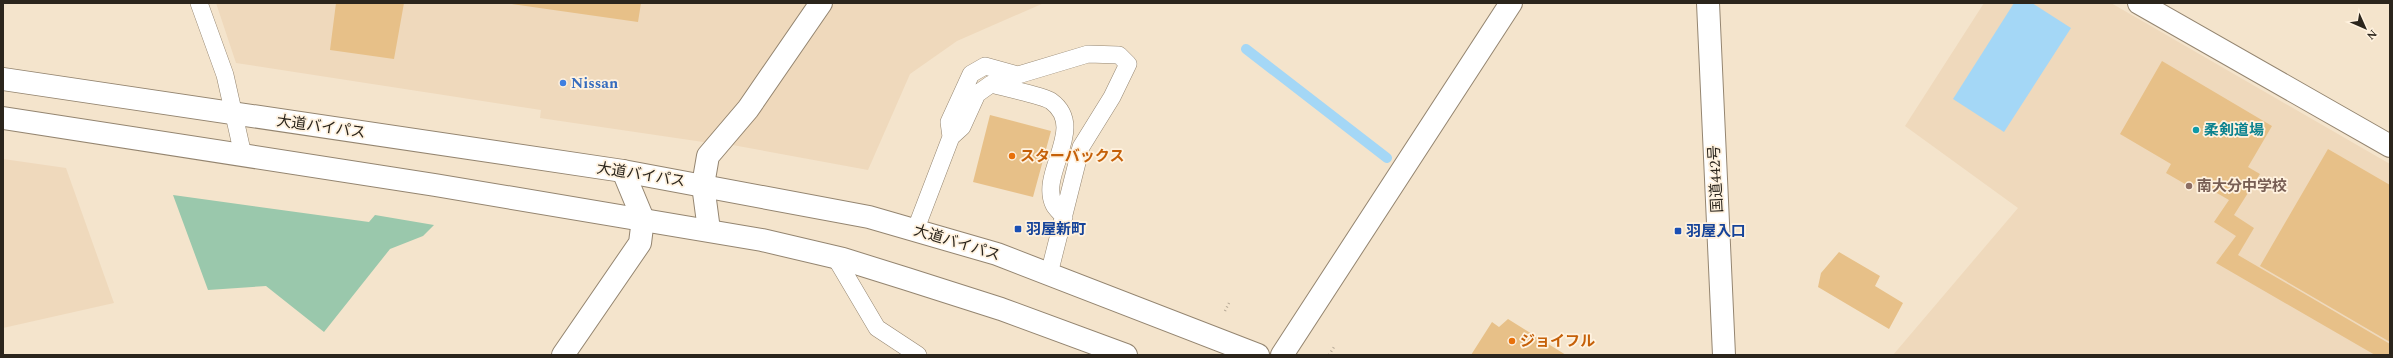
<svg xmlns="http://www.w3.org/2000/svg" width="2393" height="358" font-family="Spectral,'Noto Sans JP',serif">
  <style>
    .built { fill: #efd9bc }
    .green { fill: #9ac8ac }
    .water { fill: #a4d7f6 }
    .lines { fill: none; stroke-linecap: round; stroke-linejoin: round }
    .stream { stroke: #a4d7f6; stroke-width: 10 }
    .building { fill: #e7c088 }
    .service-casing { stroke: #948570; stroke-width: 18 }
    .minor-casing { stroke: #948570; stroke-width: 24 }
    .trunk-casing { stroke: #948570; stroke-width: 24 }
    .path { stroke: #b6a996; stroke-width: 2.5; stroke-dasharray: 1 3; stroke-linecap: butt }
    .service { stroke: #fff; stroke-width: 17 }
    .minor { stroke: #fff; stroke-width: 22 }
    .trunk { stroke: #fff; stroke-width: 22 }
    .shop-dot { fill: #3f7fe0; stroke: #fff2df; stroke-width: 1.5 }
    .culture-dot { fill: #0f9aa8; stroke: #fff2df; stroke-width: 1.5 }
    .food-dot { fill: #e8710a; stroke: #fff2df; stroke-width: 1.5 }
    .education-dot { fill: #8d6e63; stroke: #fff2df; stroke-width: 1.5 }
    .transit-dot { fill: #1a4fb4; stroke: #fff2df; stroke-width: 1.5 }
    .labels { text-anchor: middle; dominant-baseline: central; stroke-width: 3.5; stroke-linejoin: round; paint-order: stroke }
    .shop-label { font-size: 15px; font-weight: bold; fill: #366cbe; stroke: #fff2df; text-anchor: start }
    .street-label { font-size: 15px; fill: #2b251c; stroke: #fff2df }
    .culture-label { font-size: 15px; font-weight: bold; fill: #0d838f; stroke: #fff2df; text-anchor: start }
    .food-label { font-size: 15px; font-weight: bold; fill: #c56008; stroke: #fff2df; text-anchor: start }
    .education-label { font-size: 15px; font-weight: bold; fill: #785e54; stroke: #fff2df; text-anchor: start }
    .transit-label { font-size: 15px; font-weight: bold; fill: #164399; stroke: #fff2df; text-anchor: start }
  </style>
  <rect width="100%" height="100%" fill="#f4e4cc"/>
  <path class="built" d="M216,3H813L710,143L540,118L541,110L236,63Z
    M829,3H1044L957,41L910,74L868,170L727,144Z
    M1984,3H2111L2390,164V355H1893L2018,208L1905,126Z
    M3,159L66,168L114,303L3,328Z"/>
  <path class="green" d="M173,195L369,222L375,215L434,225L423,236L390,249L324,332L266,286L208,290Z"/>
  <path class="water" d="M2014,3H2032L2071,28L2004,132L1953,99Z"/>
  <g class="lines">
    <path class="stream" d="M1246,49L1387,158"/>
  </g>
  <path class="building" d="M336,3H404L394,59L330,50Z
    M505,3H641L638,22Z
    M2162,61L2272,126L2248,167L2260,174L2234,215L2254,228L2238,255L2390,344V355H2375L2216,263L2236,236L2214,222L2229,200L2196,181L2192,188L2166,173L2171,164L2120,134Z
    M990,115L1051,131L1033,197L973,182Z
    M2328,149L2390,185V342L2260,266Z
    M1839,252L1880,276L1875,286L1903,303L1889,329L1818,287L1821,273Z
    M1508,319L1566,355H1471L1492,322L1499,327Z"/>
  <g class="lines">
    <g class="service-casing">
      <path id="service" d="M199,3L225,75L243,155
        M951,137L962,127L977,94L991,84C1004,88 1042,95 1051,101C1088,128 1038,173 1054,205C1056,209 1061,213 1064,217
        M915,231L951,137L949,122L971,74L985,66L1018,75L1088,54L1119,55L1128,64L1112,97L1081,147L1049,274
        M835,257L877,328L918,355"/>
    </g>
    <g class="minor-casing">
      <path id="minor" d="M2139,3L2390,146
        M709,230L703,185L708,156L748,109L821,3
        M563,355L640,243L643,219L623,171
        M1282,355L1511,3"/>
    </g>
    <g class="trunk-casing">
      <path id="trunk" d="M1708,3L1724,355
        M3,79L623,171L869,217L997,254L1258,355
        M3,118L435,185L762,240L843,259L907,279L1001,309L1126,355"/>
    </g>
    <path class="path" d="M1225,311L1229,303
      M1329,355L1334,347"/>
    <use href="#service" class="service"/>
    <use href="#minor" class="minor"/>
    <use href="#trunk" class="trunk"/>
  </g>
  <circle class="shop-dot" cx="563" cy="83" r="4"/>
  <circle class="culture-dot" cx="2196" cy="130" r="4"/>
  <g class="food-dot">
    <circle cx="1012" cy="156" r="4"/>
    <circle cx="1512" cy="341" r="4"/>
  </g>
  <circle class="education-dot" cx="2189" cy="186" r="4"/>
  <g class="transit-dot">
    <rect x="1014" y="225" width="8" height="8" rx="2"/>
    <rect x="1674" y="227" width="8" height="8" rx="2"/>
  </g>
  <g class="labels">
    <g class="shop-label">
      <text x="571" y="83">Nissan</text>
    </g>
    <g class="street-label">
      <text transform="translate(321 127) rotate(8)">大道バイパス</text>
      <text transform="translate(641 175) rotate(9)">大道バイパス</text>
      <text transform="translate(1716 179) rotate(-93)">国道442号</text>
      <text transform="translate(957 243) rotate(17)">大道バイパス</text>
    </g>
    <g class="culture-label">
      <text x="2204" y="130">柔剣道場</text>
    </g>
    <g class="food-label">
      <text x="1020" y="156">スターバックス</text>
      <text x="1520" y="341">ジョイフル</text>
    </g>
    <g class="education-label">
      <text x="2197" y="186">南大分中学校</text>
    </g>
    <g class="transit-label">
      <text x="1026" y="229">羽屋新町</text>
      <text x="1686" y="231">羽屋入口</text>
    </g>
  </g>
  <rect width="2393" height="358" fill="none" stroke="#2b251c" stroke-width="8"/>
  <g transform="translate(2365 28) rotate(135)" stroke="#fff2df" stroke-width="3" paint-order="stroke">
  <path d="M0-3L7 15L0 10L-7 15Z" fill="#2b251c"/>
  <text y="-6" font-size="11" font-weight="bold" text-anchor="middle" fill="#2b251c">N</text>
  </g>
</svg>
